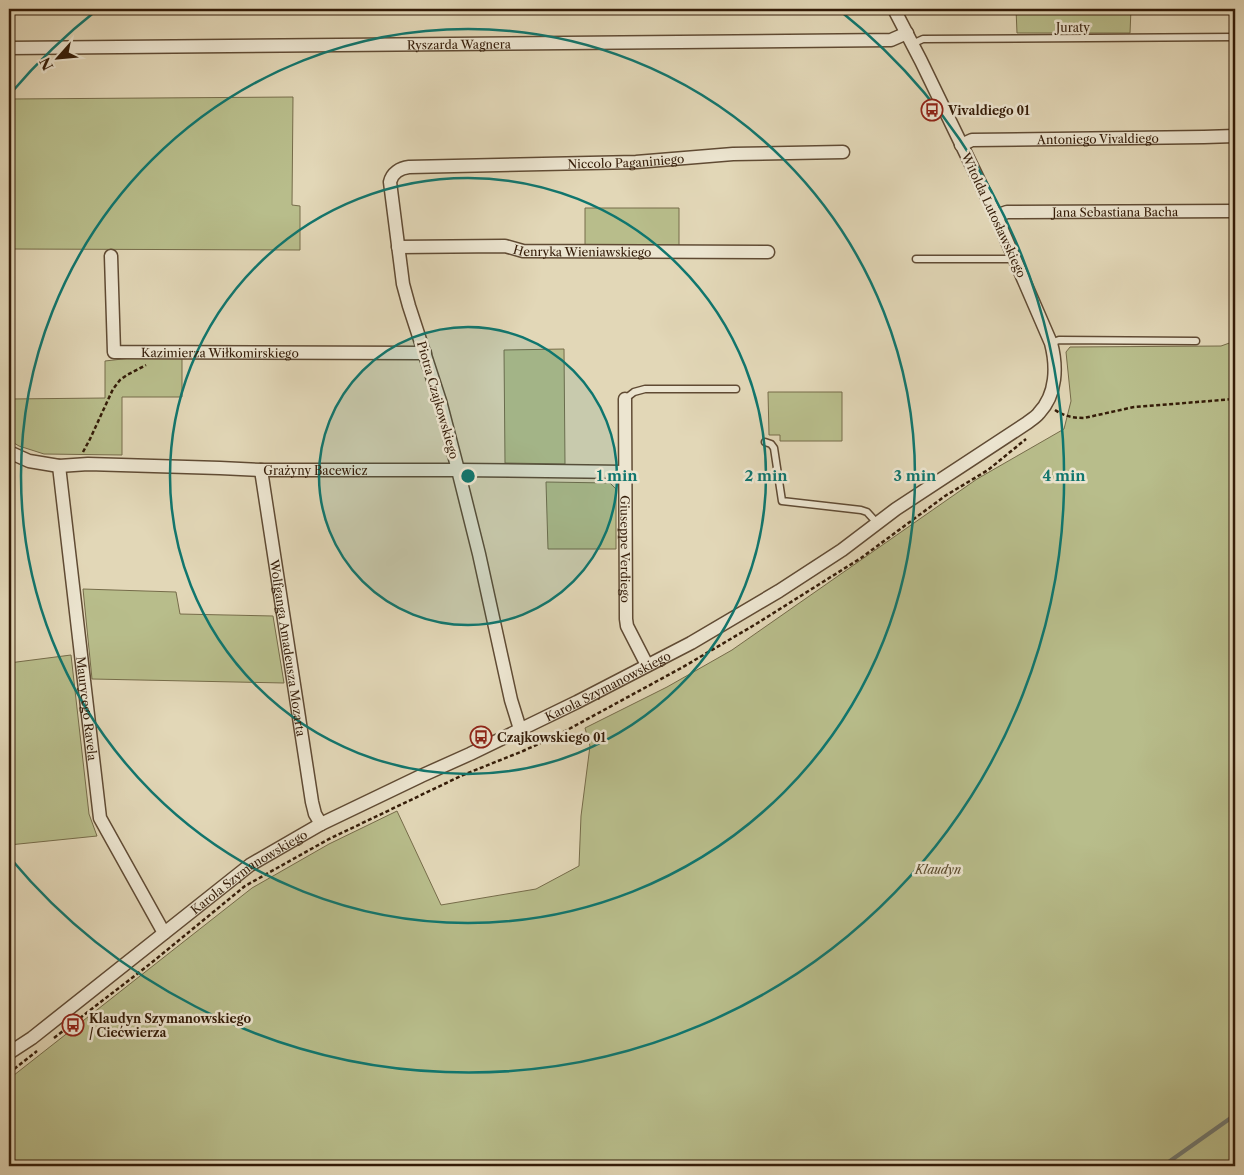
<svg xmlns="http://www.w3.org/2000/svg" width="1244" height="1175" font-family="'Libre Caslon Text',serif">
  <style>
    .green { fill: #b8bd8b; stroke: #766c4a }
    .lines { fill: none; stroke-linecap: round; stroke-linejoin: round }
    .stream { stroke: #707972; stroke-width: 4 }
    .service-casing { stroke: #604b34; stroke-width: 9 }
    .minor-casing { stroke: #604b34; stroke-width: 15 }
    .path { stroke: #341c08; stroke-width: 2.5; stroke-dasharray: 4 2.5; stroke-linecap: butt }
    .service { stroke: #ece5d0; stroke-width: 6 }
    .minor { stroke: #ece5d0; stroke-width: 12 }
    .ring { fill: none; stroke: #0f766e; stroke-width: 2.5 }
    .labels { text-anchor: middle; dominant-baseline: central; stroke-width: 5; stroke-linejoin: round; paint-order: stroke }
    .street-label { font-size: 12px; fill: #341c08; stroke: #ece5d0 }
    .poi-label { font-size: 12px; font-weight: bold; fill: #341c08; stroke: #ece5d0; text-anchor: start }
    .park-label { font-size: 12px; font-style: italic; fill: #5c4c2f; stroke: #ece5d0 }
    .centre { fill: #0f766e; stroke: #ece5d0; stroke-width: 2.5 }
    .ring-label { font-size: 15px; text-anchor: middle; font-weight: bold; fill: #0f766e; stroke: #ece5d0; stroke-width: 5; stroke-linejoin: round; paint-order: stroke }
  </style>
  <rect width="100%" height="100%" fill="#e2d7b7"/>
  <filter id="stains"><feTurbulence type="fractalNoise" baseFrequency=".004" numOctaves="4"/><feColorMatrix values="0 0 0 0 .2 0 0 0 0 .09 0 0 0 0 .02 0 0 0 .5 -.17"/></filter>
  <radialGradient id="worn" r=".72"><stop offset=".6" stop-color="#630" stop-opacity="0"/><stop offset="1" stop-color="#630" stop-opacity=".3"/></radialGradient>
  <path class="green" d="M1016,9H1131L1130,33H1017Z
    M293,97L292,205L300,206V250L9,249V99Z
    M585,208H679V246L585,245Z
    M1235,341V1166H9V1079L252,888L329,844L397,811L441,905L536,889L579,866L581,816L590,746L585,728L667,687L732,650L977,479L1064,429L1071,401L1066,352L1070,347L1221,346Z
    M564,349L565,464L505,463L504,350Z
    M182,357V397H122V455L44,454L19,446L9,440V399L105,398V361L131,358Z
    M768,392H842V441H780V435H769Z
    M546,482L610,483L616,489V549H548Z
    M83,589L176,592L180,614L273,616L284,683L92,679Z
    M71,655L89,814L97,836L9,845V663Z"/>
  <g class="lines">
    <path class="stream" d="M1163,1166L1235,1115"/>
    <g class="service-casing">
      <path id="service" d="M912,44L923,39L1235,37
        M916,259H1007L1014,256
        M1051,343L1059,340L1196,341
        M625,399L634,392L645,389H736
        M765,442L771,444L774,448L782,501L861,510L867,512L877,523"/>
    </g>
    <g class="minor-casing">
      <g id="minor">
        <path id="s1" d="M9,48L891,40L907,33"/>
        <path id="s2" d="M961,145L972,140L1204,137L1235,136"/>
        <path id="s3" d="M996,216L1007,212L1235,211"/>
        <path id="s4" d="M398,247L505,246L523,251L768,252"/>
        <path id="s5" d="M111,256L114,352L425,353"/>
        <path id="s6" d="M625,399L626,619L627,626L647,665"/>
        <path id="s7" d="M9,452L29,461L59,466L88,464L220,468L261,470H458L625,472"/>
        <path id="s8" d="M59,466L100,818L164,933"/>
        <path id="s9" d="M261,470L312,802L315,814L321,824"/>
        <path id="s10" d="M520,729L511,700L479,554L458,470L440,401L409,306L403,284L390,182C392,173 400,168 409,167L636,162L733,154L843,152"/>
        <path id="s11" d="M9,1053L32,1038L250,865L321,824L421,776L470,754L577,702L691,643L779,591L842,550L896,509L1027,423C1031,420 1036,417 1039,413C1057,394 1057,366 1051,343L996,216L921,61L894,9"/>
      </g>
    </g>
    <path class="path" d="M1055,410C1064,416 1073,418 1084,418L1134,407L1235,399
      M83,452L90,439L113,389L120,380L127,375L146,365
      M54,1038L150,964L245,886L329,839L463,775L523,751L558,735L683,667L756,624L861,558L945,496L988,470L1026,439
      M9,1073L37,1051"/>
    <use href="#service" class="service"/>
    <use href="#minor" class="minor"/>
  </g>
  <circle cx="468" cy="476" r="149" fill="#0f766e" fill-opacity=".12"/>
  <g class="ring">
    <circle cx="468" cy="476" r="149"/>
    <circle cx="468" cy="476" r="298"/>
    <circle cx="468" cy="476" r="447"/>
    <path d="M11 93A596 596 0 0 1 97 10M839 10A596 596 0 1 1 11 859"/>
  </g>
  <defs>
    <g id="bus-ring" transform="scale(1.125)"><circle r="9.5" fill="#ece5d0" stroke="#8f2418" stroke-width="1.5"/><path d="M-5-6H5V4H4V6H2V4H-2V6H-4V4H-5ZM-3.5-4V0h7V-4ZM-3.5 1.2v1.5H-2V1.2ZM2 1.2v1.5H3.5V1.2Z" fill="#8f2418"/></g>
  </defs>
  <g fill-rule="evenodd">
    <use href="#bus-ring" x="932" y="110"/>
    <use href="#bus-ring" x="481" y="737"/>
    <use href="#bus-ring" x="73" y="1025"/>
  </g>
  <g class="labels">
    <g class="street-label">
      <text x="1073" y="27">Juraty</text>
      <text stroke="none"><textPath href="#s1" startOffset="450">Ryszarda Wagnera</textPath></text>
      <text stroke="none"><textPath href="#s2" startOffset="138">Antoniego Vivaldiego</textPath></text>
      <text stroke="none"><textPath href="#s10" startOffset="806">Niccolo Paganiniego</textPath></text>
      <text stroke="none"><textPath href="#s3" startOffset="120">Jana Sebastiana Bacha</textPath></text>
      <text transform="translate(994 215) rotate(65)">Witolda Lutosławskiego</text>
      <text stroke="none"><textPath href="#s4" startOffset="185">Henryka Wieniawskiego</textPath></text>
      <text stroke="none"><textPath href="#s5" startOffset="202">Kazimierza Wiłkomirskiego</textPath></text>
      <text transform="translate(438 400) rotate(74)">Piotra Czajkowskiego</text>
      <text stroke="none"><textPath href="#s7" startOffset="309">Grażyny Bacewicz</textPath></text>
      <text stroke="none"><textPath href="#s6" startOffset="150">Giuseppe Verdiego</textPath></text>
      <text stroke="none"><textPath href="#s9" startOffset="180">Wolfganga Amadeusza Mozarta</textPath></text>
      <text stroke="none"><textPath href="#s11" startOffset="706">Karola Szymanowskiego</textPath></text>
      <text stroke="none"><textPath href="#s8" startOffset="244">Maurycego Ravela</textPath></text>
      <text stroke="none"><textPath href="#s11" startOffset="301">Karola Szymanowskiego</textPath></text>
    </g>
    <g class="poi-label">
      <text x="948" y="110">Vivaldiego 01</text>
      <text x="497" y="737">Czajkowskiego 01</text>
      <text x="89" y="1018">Klaudyn Szymanowskiego<tspan x="89" dy="14">/ Ciećwierza</tspan></text>
    </g>
    <g class="park-label">
      <text x="938" y="869">Klaudyn</text>
    </g>
  </g>
  <circle cx="468" cy="476" r="8" class="centre"/>
  <g class="ring-label">
    <text x="617" y="481">1 min</text>
    <text x="766" y="481">2 min</text>
    <text x="915" y="481">3 min</text>
    <text x="1064" y="481">4 min</text>
  </g>
  <rect width="1244" height="1175" fill="none" stroke="#e2d7b7" stroke-width="30"/>
  <rect x="10" y="10" width="1224" height="1155" fill="none" stroke="#341c08" stroke-width="2.5"/>
  <rect x="15" y="15" width="1214" height="1145" fill="none" stroke="#341c08"/>
  <g transform="translate(58 58) rotate(243)" stroke="#ece5d0" stroke-width="4" paint-order="stroke">
  <path d="M0-4L9 19L0 12L-9 19Z" fill="#341c08"/>
  <text y="-8" font-size="14" font-weight="bold" text-anchor="middle" fill="#341c08">N</text>
  </g>
  <rect width="100%" height="100%" filter="url(#stains)"/>
  <rect width="100%" height="100%" fill="url(#worn)"/>
</svg>
